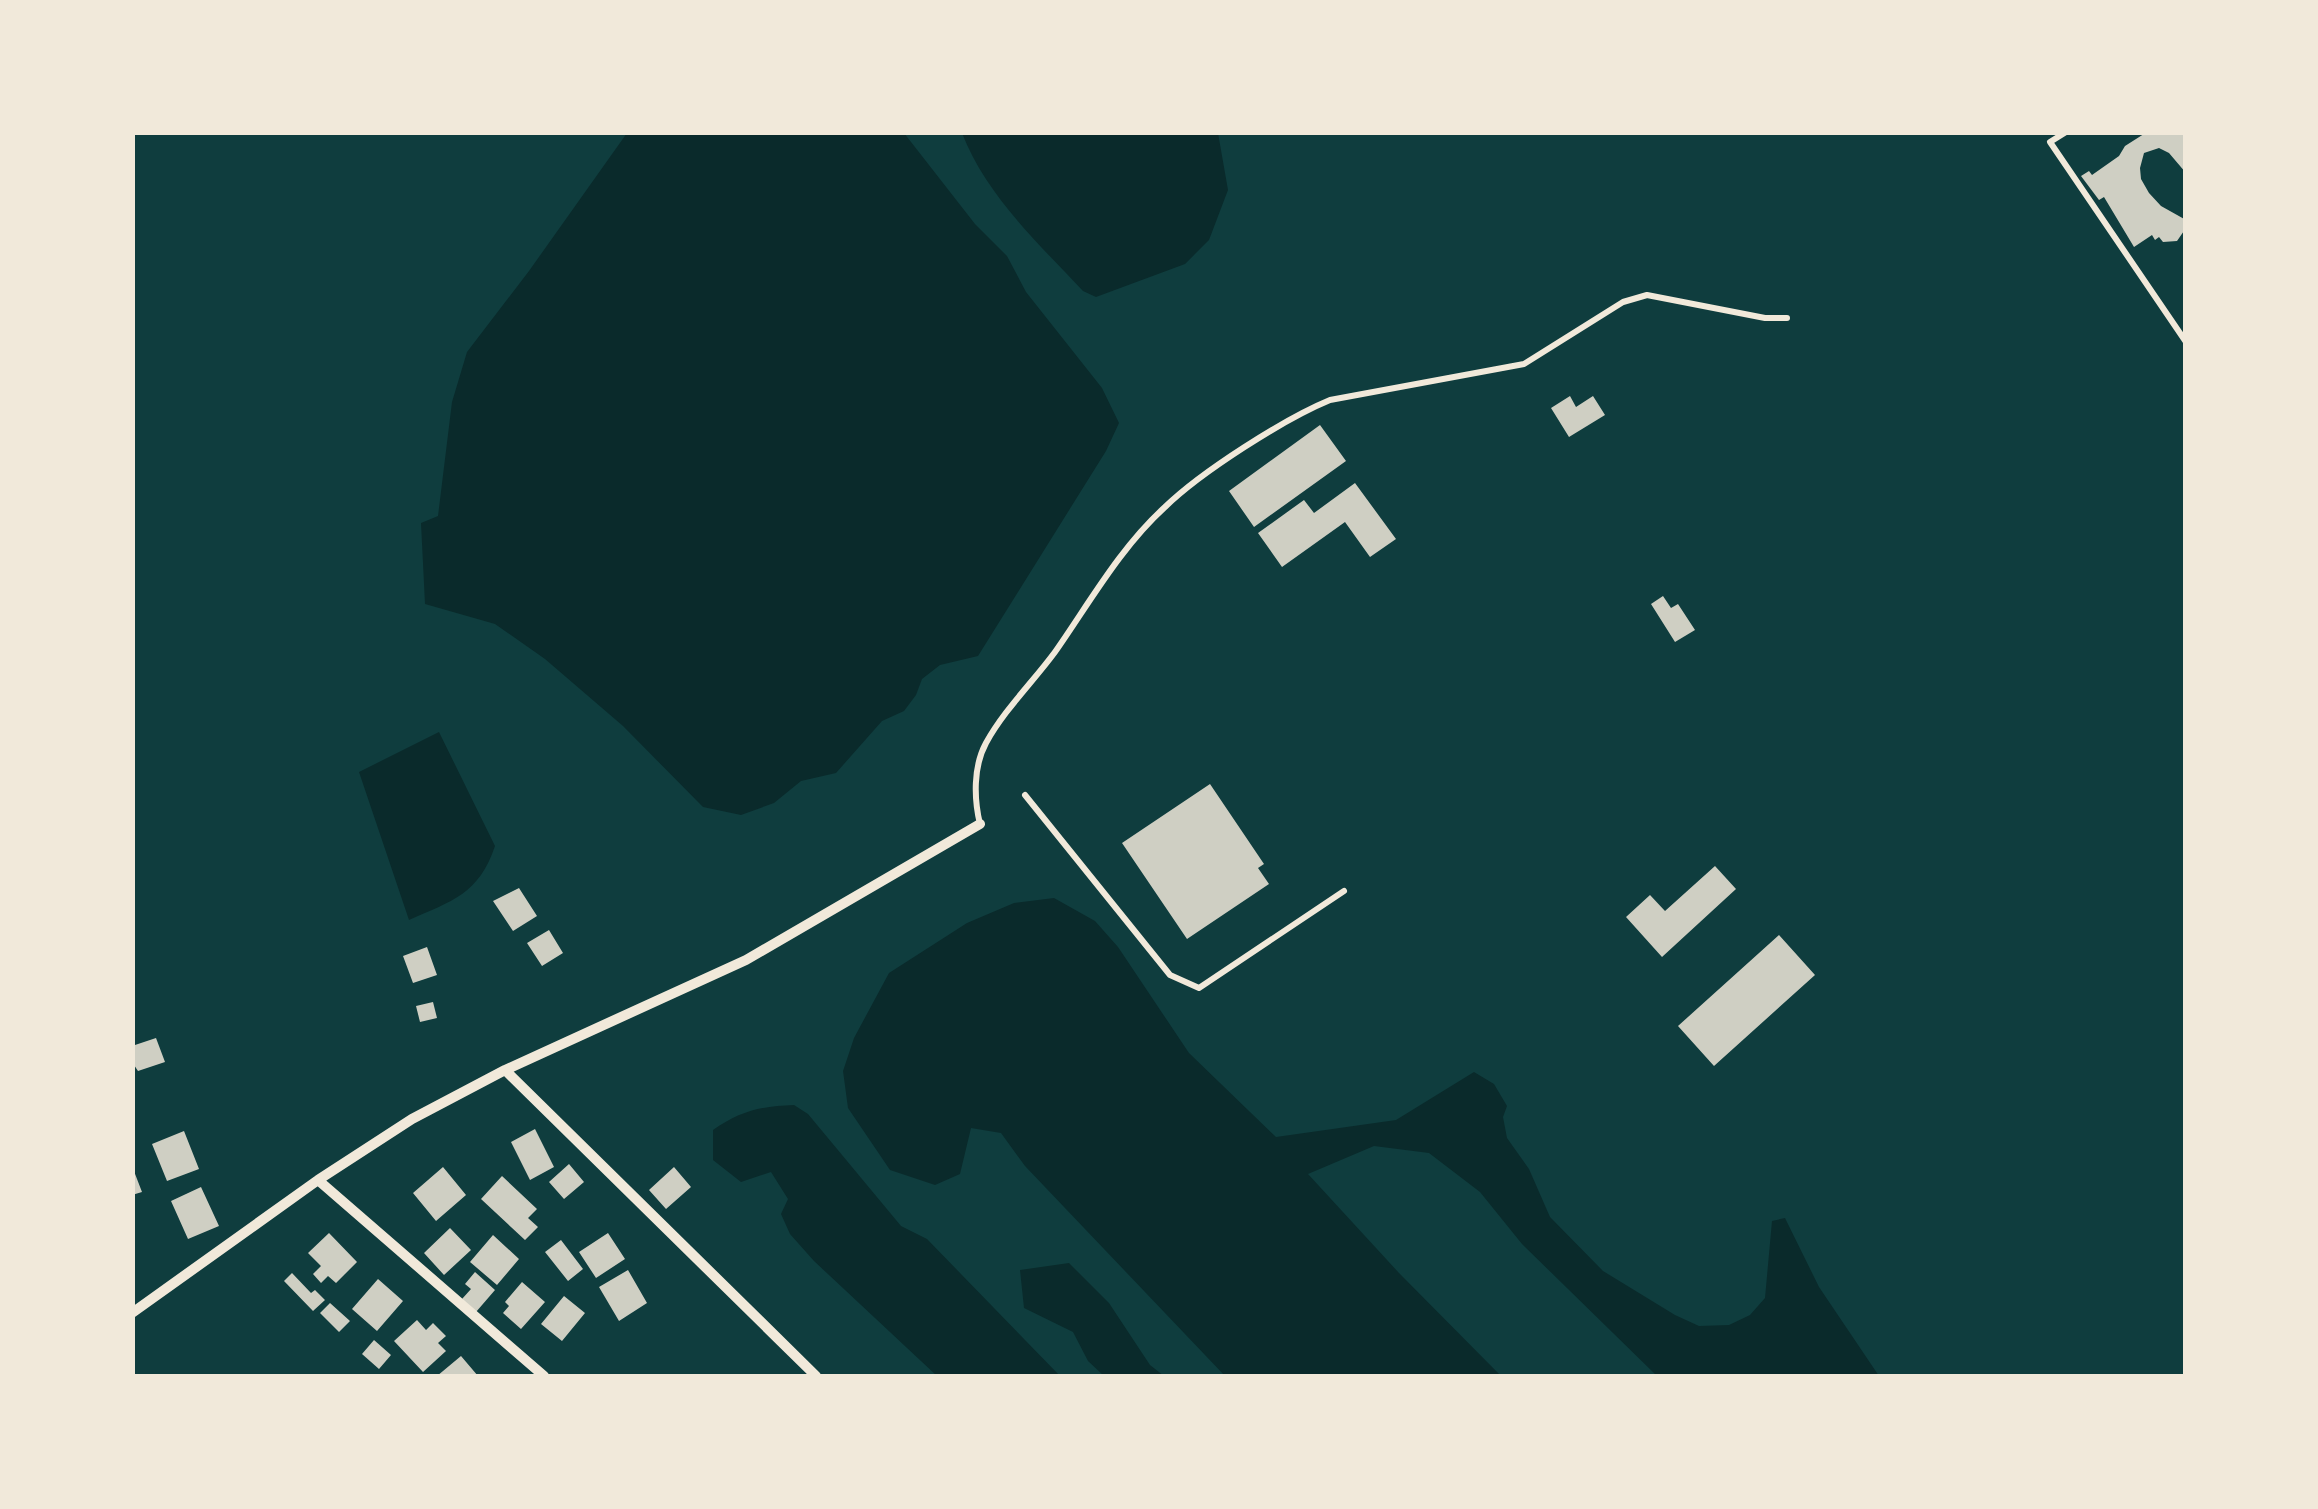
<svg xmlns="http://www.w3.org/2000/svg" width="2318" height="1509" font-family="Signika,sans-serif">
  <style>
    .water { fill: #0a2a2b }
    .building { fill: #cfcfc3 }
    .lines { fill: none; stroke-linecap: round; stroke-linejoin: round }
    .service { stroke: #f1e9da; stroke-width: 6 }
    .minor { stroke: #f1e9da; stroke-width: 10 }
  </style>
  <rect width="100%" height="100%" fill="#0f3d3e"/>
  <path class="water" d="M627,133H904L975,224L1007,256L1026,292L1102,388L1119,423L1106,451L978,656L940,665L922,679L916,695L904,711L882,721L836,773L801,781L774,803L741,815L703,807L623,726L545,659L495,624L425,604L421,523L438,516L452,402L467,352L529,271Z
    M962,133H1218L1228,190L1209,240L1185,264L1096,297L1083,291C1038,243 986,195 962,133Z
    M439,732L495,846C479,894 452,901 409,920L359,772Z
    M1054,898L1095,921L1118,947L1189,1053L1276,1137L1396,1120L1474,1072L1494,1084L1507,1106L1503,1117L1507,1138L1529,1169L1550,1217L1603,1271L1675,1315L1699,1326L1729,1325L1750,1315L1765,1298L1772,1221L1785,1218L1819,1287L1879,1376H1657L1522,1244L1480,1192L1429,1153L1374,1146L1308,1174L1399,1273L1501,1376H1225L1025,1166L1001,1133L971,1128L960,1174L935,1185L890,1170L848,1108L843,1071L854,1038L889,973L967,923L1014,903Z
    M794,1105L808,1114L901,1226L927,1239L1060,1376H937L814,1261L790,1234L781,1214L788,1199L771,1172L741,1182L713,1160V1130C740,1111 761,1106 794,1105Z
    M1069,1263L1109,1303L1150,1365L1164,1376H1104L1088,1361L1073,1332L1024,1308L1020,1270Z"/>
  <path class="building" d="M2147,132H2186V173L2169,153L2159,148L2144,153L2140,168L2141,179L2149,193L2161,206L2186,220V228L2177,241L2163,242L2159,237L2155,240L2152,235L2134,247L2104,197L2099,200L2081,176L2089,171L2092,175L2119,156L2125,146Z
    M1570,396L1576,407L1593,396L1605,415L1569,437L1551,408Z
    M1320,425L1346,461L1254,527L1229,491Z
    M1355,483L1396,539L1370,557L1345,522L1282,567L1258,533L1304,500L1314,513Z
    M1663,596L1671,608L1678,604L1695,630L1675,642L1651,604Z
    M1210,784L1264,864L1258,868L1269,884L1187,939L1122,843Z
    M1715,866L1736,889L1662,957L1626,917L1650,895L1665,911Z
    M519,888L537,916L513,931L493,901Z
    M549,930L563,953L542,966L527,943Z
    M1779,935L1815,975L1714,1066L1678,1026Z
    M427,947L437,975L413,983L403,956Z
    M433,1002L437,1018L420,1022L416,1006Z
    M156,1038L165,1062L138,1071L132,1062V1046Z
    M535,1129L554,1167L530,1180L511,1142Z
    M184,1131L199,1169L167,1181L152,1144Z
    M569,1164L584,1182L564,1199L549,1182Z
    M132,1166L142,1192L132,1195Z
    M443,1167L466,1195L436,1221L413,1193Z
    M674,1167L691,1187L666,1209L649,1190Z
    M502,1176L537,1209L528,1218L538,1227L525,1240L481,1199Z
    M201,1187L219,1226L188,1239L171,1201Z
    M450,1228L471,1250L444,1275L424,1253Z
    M329,1233L357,1262L336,1283L328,1276L321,1283L313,1274L321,1266L308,1253Z
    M608,1233L625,1259L596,1278L579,1252Z
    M493,1235L519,1259L497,1285L470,1262Z
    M561,1240L583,1269L568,1281L545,1252Z
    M628,1270L647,1303L619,1321L599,1287Z
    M475,1272L495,1290L476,1312L462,1299L471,1289L465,1284Z
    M292,1273L311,1293L315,1290L325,1300L313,1311L284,1281Z
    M378,1279L403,1301L377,1331L352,1309Z
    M522,1282L545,1302L521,1329L503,1313L509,1306L505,1302Z
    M564,1296L585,1313L562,1341L541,1324Z
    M330,1303L350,1321L339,1332L320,1313Z
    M417,1320L426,1330L433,1323L446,1336L438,1343L446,1351L423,1372L394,1341Z
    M374,1340L391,1355L379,1369L362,1354Z
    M461,1356L478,1376H437Z"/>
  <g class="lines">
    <path class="service" d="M2066,132L2050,142L2186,342
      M1025,795L1170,975L1199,988L1344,891
      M980,824C974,799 973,767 986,743C1004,710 1033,682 1055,652C1090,602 1120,548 1165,507C1201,472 1284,419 1330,400L1524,364L1623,302L1647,295L1765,318H1787"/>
    <path class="minor" d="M505,1070L816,1376
      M318,1180L544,1376
      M132,1313L318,1180L412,1119L505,1070L746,960L980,824"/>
  </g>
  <rect width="2318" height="1509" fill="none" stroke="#f1e9da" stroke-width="270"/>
</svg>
